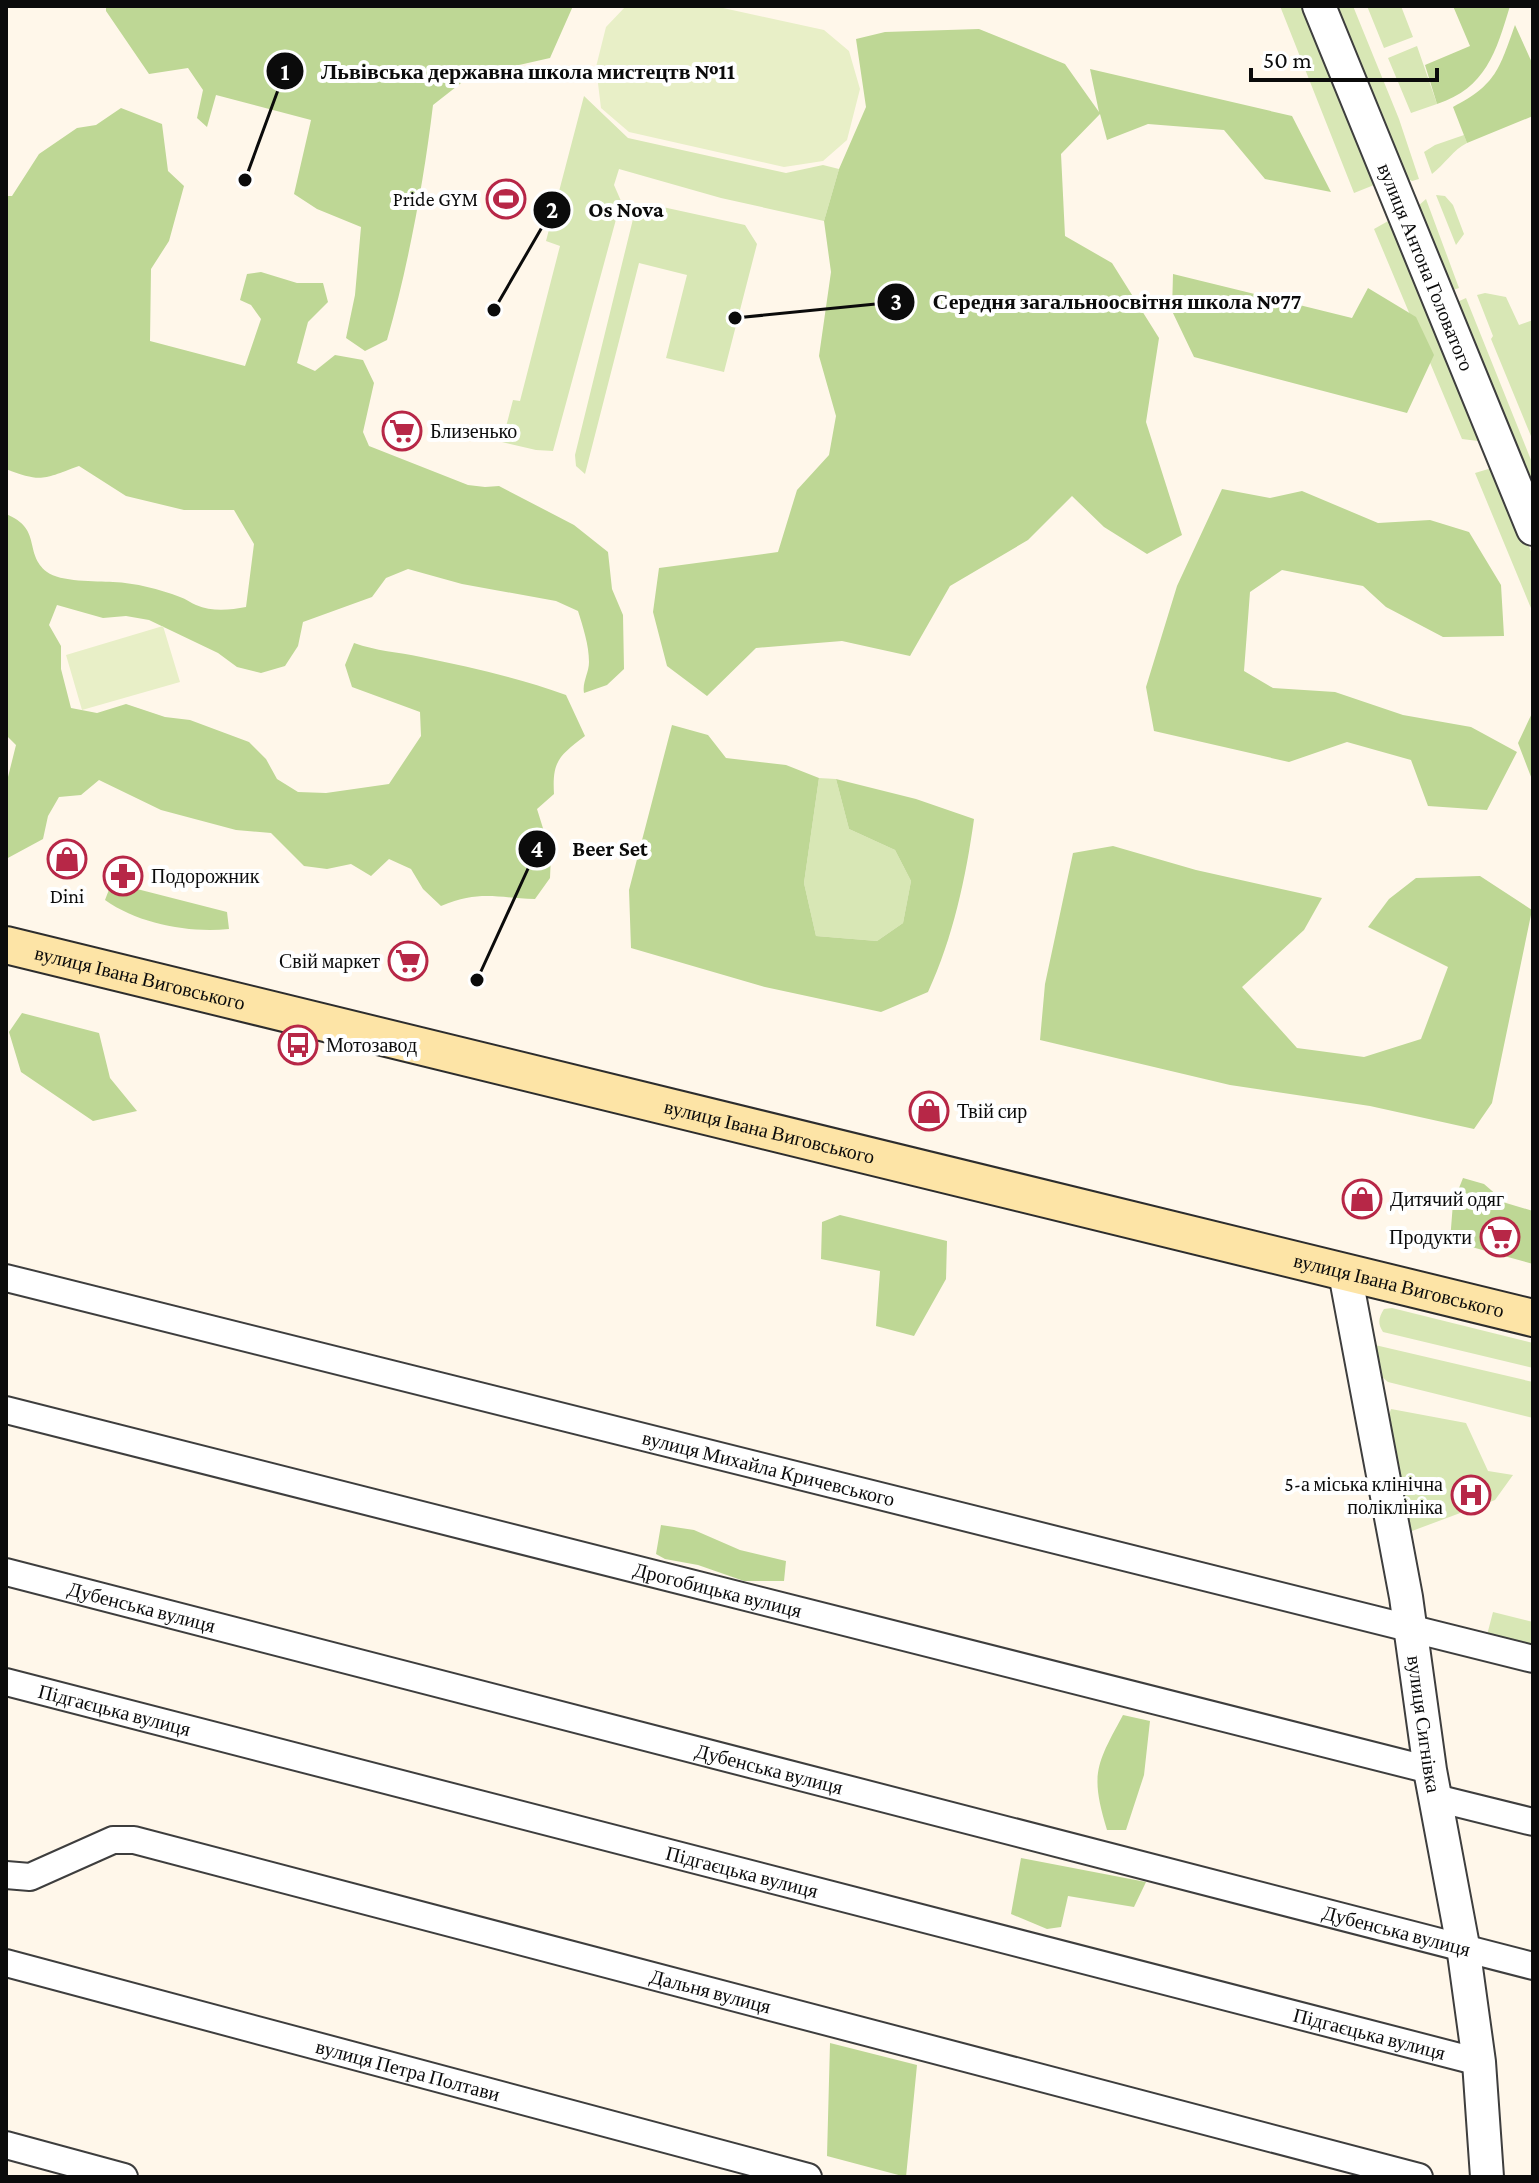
<svg xmlns="http://www.w3.org/2000/svg" width="1539" height="2183" font-family="'Crimson Pro',serif">
  <style>
    .green { fill: #d8e7b5 }
    .forest { fill: #bed795 }
    .pitch { fill: #e8efc7 }
    .lines { fill: none; stroke-linecap: round; stroke-linejoin: round }
    .minor-casing { stroke: #3e3e3e; stroke-width: 30 }
    .tertiary-casing { stroke: #3e3e3e; stroke-width: 36 }
    .secondary-casing { stroke: #2d2d2d; stroke-width: 40 }
    .minor { stroke: #fff; stroke-width: 26 }
    .tertiary { stroke: #fff; stroke-width: 32 }
    .secondary { stroke: #fde4a6; stroke-width: 36 }
    .labels { text-anchor: middle; dominant-baseline: central; stroke-width: 8; stroke-linejoin: round; paint-order: stroke }
    .poi-label { font-size: 20px; fill: #0b0b0b; stroke: #fff; text-anchor: start }
    .street-label { font-size: 20px; fill: #0b0b0b; stroke: #fff }
    .leader { fill: none; stroke: #0b0b0b; stroke-width: 3 }
    .callout-dot { fill: #0b0b0b; stroke: #fff; stroke-width: 3 }
    .mark-label { font-size: 24px; text-anchor: middle; font-weight: bold; fill: #fff }
    .callout-label { font-size: 22px; text-anchor: middle; font-weight: bold; fill: #0b0b0b; stroke: #fff; stroke-width: 8; stroke-linejoin: round; paint-order: stroke }
  </style>
  <rect width="100%" height="100%" fill="#fff7ea"/>
  <path class="green" d="M1280,6H1303L1379,183L1354,193Z
    M1334,6H1353L1399,119L1419,179L1412,181L1406,178L1394,144L1375,111Z
    M1367,6H1401L1413,37L1384,48Z
    M1417,46L1437,104L1411,113L1388,58Z
    M584,96L628,138L786,173L823,165L839,169L824,221L721,198L619,169L614,185L621,201L553,451L536,450L502,442L513,400L520,401L560,246L546,241Z
    M1464,135L1467,143C1454,149 1444,165 1432,174L1424,152L1435,145Z
    M1436,195L1445,196L1453,205L1464,234L1456,245Z
    M1426,199L1459,288L1450,291L1418,206Z
    M646,206H658L745,225L757,244L724,372L666,358L687,275L639,263L585,474L576,466L575,455L634,215Z
    M1390,220L1486,442L1462,439L1374,229Z
    M1485,293L1506,297L1519,325L1533,320V441L1491,339L1493,336L1477,295Z
    M1466,298L1533,465V501L1455,303Z
    M1495,467L1533,556V613L1475,473Z
    M819,778L836,779L849,829L895,850L911,881L903,923L877,941L816,936L804,883Z
    M1392,1308L1533,1343V1368L1383,1332C1377,1323 1379,1317 1384,1309Z
    M1375,1345L1533,1382V1418L1388,1382L1382,1377Z
    M1391,1409L1466,1423L1488,1471L1513,1475L1495,1500L1404,1534L1386,1424Z
    M1493,1612L1533,1622V1646L1487,1635Z"/>
  <path class="forest" d="M106,6H573L550,58L470,76L433,105C424,181 408,267 387,340L365,351L346,338L355,295L361,227L317,209L294,194L311,120L216,95L207,127L197,118L203,90L188,68L149,74L106,11Z
    M1453,6H1510C1496,52 1486,88 1437,104L1425,65L1470,46Z
    M1515,25L1533,65V116L1467,143L1453,107C1497,84 1499,69 1515,25Z
    M979,29L1065,64L1099,112L1090,69L1292,116L1331,192L1265,179L1224,130L1148,124L1107,140L1100,114L1061,154L1065,236L1112,263L1159,338L1146,422L1182,535L1147,554L1104,527L1072,496L1028,540L950,586L910,656L842,641L756,648L707,696L667,666L653,612L659,568L778,552L797,490L829,455L836,416L819,356L831,272L824,221L839,169L866,107L856,39L885,32Z
    M121,108L162,124L168,171L184,186L169,241L151,269L150,341L245,366L261,319L251,305L240,300L247,274L261,272L297,283H323L328,302L308,322L297,363L315,371L335,355L363,360L374,383L363,432L369,446L468,485L485,487L499,486L574,525L608,552L612,589L623,615L624,669L607,685L584,693C582,682 589,673 589,662C589,645 583,627 578,611L556,601L462,584L408,569L386,578L372,597L303,622L298,646L285,666L261,673L237,667L218,653L149,620L126,616L103,618L57,605L49,625L61,646V669L71,708L97,713L126,704L165,717L190,720L249,742L266,759L277,779L298,792L326,793L389,784L421,736L420,712L352,687L345,665L354,643C376,651 398,652 421,657C470,667 518,678 566,695L585,736C559,756 552,761 554,794L537,809L551,854L550,878L535,899C495,898 481,890 441,906L423,889L411,869L389,859L371,876L351,864L327,869L304,866L271,833L236,830L161,810L99,780L81,795L59,797L48,816L43,839L6,859V785L16,745L6,735V514C43,529 23,553 47,572C60,582 96,581 113,582C136,583 159,589 180,597C186,599 191,603 196,605C212,612 230,610 246,607L254,544L234,510H184L126,496L79,466C43,479 42,483 6,469V196H12L39,154L77,128L96,125Z
    M1173,274L1352,318L1368,288L1416,317L1434,355L1407,413L1194,357L1172,311Z
    M1222,489L1270,498L1302,491L1378,523L1430,520L1469,532L1501,585L1504,636L1443,637L1386,607L1363,586L1282,570L1250,592L1244,671L1273,688L1335,692L1403,715L1471,727L1517,752L1487,810L1428,806L1411,760L1347,742L1289,762L1154,731L1146,687L1177,586Z
    M1533,711V782L1518,743Z
    M672,725L708,735L726,758L786,765L819,778L804,883L816,936L877,941L903,923L911,881L895,850L849,829L836,779L916,799L974,819C966,877 953,938 928,992L881,1012L765,987L631,948L629,890Z
    M1113,846L1196,870L1322,898L1304,930L1242,987L1297,1048L1364,1057L1421,1039L1448,967L1368,927L1389,899L1416,878L1480,876L1532,910L1492,1103L1474,1129L1370,1106L1230,1085L1040,1040L1045,984L1073,853Z
    M110,887L137,889L227,912L229,929C188,933 139,924 105,900Z
    M22,1013L99,1033L110,1078L137,1111L93,1121L21,1072L9,1032Z
    M1463,1178L1484,1184L1506,1203L1533,1211V1264L1450,1241L1453,1203Z
    M840,1215L947,1241L946,1279L914,1336L876,1326L880,1271L821,1259L822,1222Z
    M661,1525L694,1530L740,1550L786,1561L784,1581H744L698,1565L665,1559L656,1554Z
    M1123,1715L1150,1721L1144,1775L1126,1830H1107C1090,1774 1096,1765 1123,1715Z
    M1021,1858L1146,1882L1134,1907L1068,1896L1061,1927L1047,1929L1011,1914Z
    M830,2043L917,2065L906,2177L827,2156Z"/>
  <path class="pitch" d="M626,6H714L824,30L849,51L860,89L847,140L823,161L784,167L629,132L601,108L596,67L606,27Z
    M163,626L180,682L82,710L66,655Z"/>
  <g class="lines">
    <g class="minor-casing">
      <g id="minor">
        <path id="s1" d="M6,1278L1533,1659"/>
        <path id="s2" d="M6,1410L1430,1770"/>
        <path id="s3" d="M6,1572L1533,1966"/>
        <path id="s4" d="M6,1682L1479,2062"/>
        <path d="M1436,1798L1533,1822"/>
        <path id="s5" d="M6,1875L30,1877L113,1840H134L1419,2177"/>
        <path id="s6" d="M6,1963L808,2177"/>
        <path d="M6,2145L124,2177"/>
      </g>
    </g>
    <g class="tertiary-casing">
      <g id="tertiary">
        <path id="s7" d="M1319,6L1533,529"/>
        <path id="s8" d="M1345,1273L1406,1597L1430,1770L1463,1946L1479,2062L1487,2177"/>
      </g>
    </g>
    <g class="secondary-casing">
      <g id="secondary">
        <path id="s9" d="M6,945L1533,1318"/>
      </g>
    </g>
    <use href="#minor" class="minor"/>
    <use href="#tertiary" class="tertiary"/>
    <use href="#secondary" class="secondary"/>
  </g>
  <defs>
    <g id="stadium-ring" transform="scale(2)"><circle r="9.5" fill="#fff" stroke="#b72747" stroke-width="1.5"/><path d="M0-5a6.5 5 0 1 0 0 10a6.5 5 0 1 0 0-10ZM-3.5-1.8h7v3.6h-7Z" fill="#b72747"/></g>
    <g id="supermarket-ring" transform="scale(2)"><circle r="9.5" fill="#fff" stroke="#b72747" stroke-width="1.5"/><path d="M-6-5.5h2.5l.6 2H6L4.5 2H-2.5L-4.4-4H-6ZM-1.5 3.2a1.3 1.3 0 1 0 .1 0ZM3 3.2a1.3 1.3 0 1 0 .1 0Z" fill="#b72747"/></g>
    <g id="shop-ring" transform="scale(2)"><circle r="9.5" fill="#fff" stroke="#b72747" stroke-width="1.5"/><path d="M-5-2.5h2.3a2.7 3.5 0 0 1 5.4 0H5L5.5 6h-11ZM-1.5-2.5h3a1.5 2.3 0 0 0-3 0Z" fill="#b72747"/></g>
    <g id="pharmacy-ring" transform="scale(2)"><circle r="9.5" fill="#fff" stroke="#b72747" stroke-width="1.5"/><path d="M-2-6h4v4h4v4h-4v4h-4v-4h-4v-4h4Z" fill="#b72747"/></g>
    <g id="bus-ring" transform="scale(2)"><circle r="9.5" fill="#fff" stroke="#b72747" stroke-width="1.5"/><path d="M-5-6H5V4H4V6H2V4H-2V6H-4V4H-5ZM-3.5-4V0h7V-4ZM-3.5 1.2v1.5H-2V1.2ZM2 1.2v1.5H3.5V1.2Z" fill="#b72747"/></g>
    <g id="hospital-ring" transform="scale(2)"><circle r="9.5" fill="#fff" stroke="#b72747" stroke-width="1.5"/><path d="M-5-5h3v3.5h4V-5h3V5h-3V1.5h-4V5h-3Z" fill="#b72747"/></g>
  </defs>
  <g fill-rule="evenodd">
    <use href="#stadium-ring" x="506" y="199"/>
    <use href="#supermarket-ring" x="402" y="431"/>
    <use href="#shop-ring" x="67" y="859"/>
    <use href="#pharmacy-ring" x="123" y="876"/>
    <use href="#supermarket-ring" x="408" y="961"/>
    <use href="#bus-ring" x="298" y="1045"/>
    <use href="#shop-ring" x="929" y="1111"/>
    <use href="#shop-ring" x="1362" y="1199"/>
    <use href="#supermarket-ring" x="1500" y="1237"/>
    <use href="#hospital-ring" x="1471" y="1495"/>
  </g>
  <g class="labels">
    <g class="poi-label">
      <text x="478" y="199" text-anchor="end">Pride GYM</text>
      <text x="430" y="431">Близенько</text>
      <text x="151" y="876">Подорожник</text>
      <text x="67" y="896" text-anchor="middle">Dini</text>
      <text x="380" y="961" text-anchor="end">Свій маркет</text>
      <text x="326" y="1045">Мотозавод</text>
      <text x="957" y="1111">Твій сир</text>
      <text x="1390" y="1199">Дитячий одяг</text>
      <text x="1472" y="1237" text-anchor="end">Продукти</text>
      <text x="1443" y="1484" text-anchor="end">5-а міська клінічна<tspan x="1443" dy="23">поліклініка</tspan></text>
    </g>
    <g class="street-label">
      <text stroke="none"><textPath href="#s7" startOffset="282">вулиця Антона Головатого</textPath></text>
      <text stroke="none"><textPath href="#s9" startOffset="138">вулиця Івана Виговського</textPath></text>
      <text stroke="none"><textPath href="#s9" startOffset="786">вулиця Івана Виговського</textPath></text>
      <text stroke="none"><textPath href="#s9" startOffset="1434">вулиця Івана Виговського</textPath></text>
      <text stroke="none"><textPath href="#s1" startOffset="786">вулиця Михайла Кричевського</textPath></text>
      <text stroke="none"><textPath href="#s2" startOffset="734">Дрогобицька вулиця</textPath></text>
      <text stroke="none"><textPath href="#s3" startOffset="140">Дубенська вулиця</textPath></text>
      <text stroke="none"><textPath href="#s4" startOffset="112">Підгаєцька вулиця</textPath></text>
      <text stroke="none"><textPath href="#s8" startOffset="458">вулиця Сигнівка</textPath></text>
      <text stroke="none"><textPath href="#s3" startOffset="788">Дубенська вулиця</textPath></text>
      <text stroke="none"><textPath href="#s4" startOffset="760">Підгаєцька вулиця</textPath></text>
      <text stroke="none"><textPath href="#s3" startOffset="1436">Дубенська вулиця</textPath></text>
      <text stroke="none"><textPath href="#s5" startOffset="732">Дальня вулиця</textPath></text>
      <text stroke="none"><textPath href="#s4" startOffset="1408">Підгаєцька вулиця</textPath></text>
      <text stroke="none"><textPath href="#s6" startOffset="416">вулиця Петра Полтави</textPath></text>
    </g>
  </g>
  <path class="leader" d="M245 180L285 71M494 310L552 210M735 318L896 302M477 980L537 849"/>
  <g class="callout-dot">
    <circle cx="245" cy="180" r="8"/>
    <circle cx="494" cy="310" r="8"/>
    <circle cx="735" cy="318" r="8"/>
    <circle cx="477" cy="980" r="8"/>
    <circle cx="285" cy="71" r="20"/>
    <circle cx="552" cy="210" r="20"/>
    <circle cx="896" cy="302" r="20"/>
    <circle cx="537" cy="849" r="20"/>
  </g>
  <g class="mark-label">
    <text x="285" y="80">1</text>
    <text x="552" y="218">2</text>
    <text x="896" y="310">3</text>
    <text x="537" y="857">4</text>
  </g>
  <g class="callout-label">
    <text x="528" y="79">Львівська державна школа мистецтв №11</text>
    <text x="626" y="217">Os Nova</text>
    <text x="1117" y="309">Середня загальноосвітня школа №77</text>
    <text x="610" y="856">Beer Set</text>
  </g>
  <rect width="1539" height="2183" fill="none" stroke="#0b0b0b" stroke-width="16"/>
  <path d="M1251 68v12h186v-12" fill="none" stroke="#0b0b0b" stroke-width="4"/>
  <text x="1263" y="68" font-size="24" fill="#0b0b0b" stroke="#ffffff" stroke-width="6" paint-order="stroke">50 m</text>
</svg>
